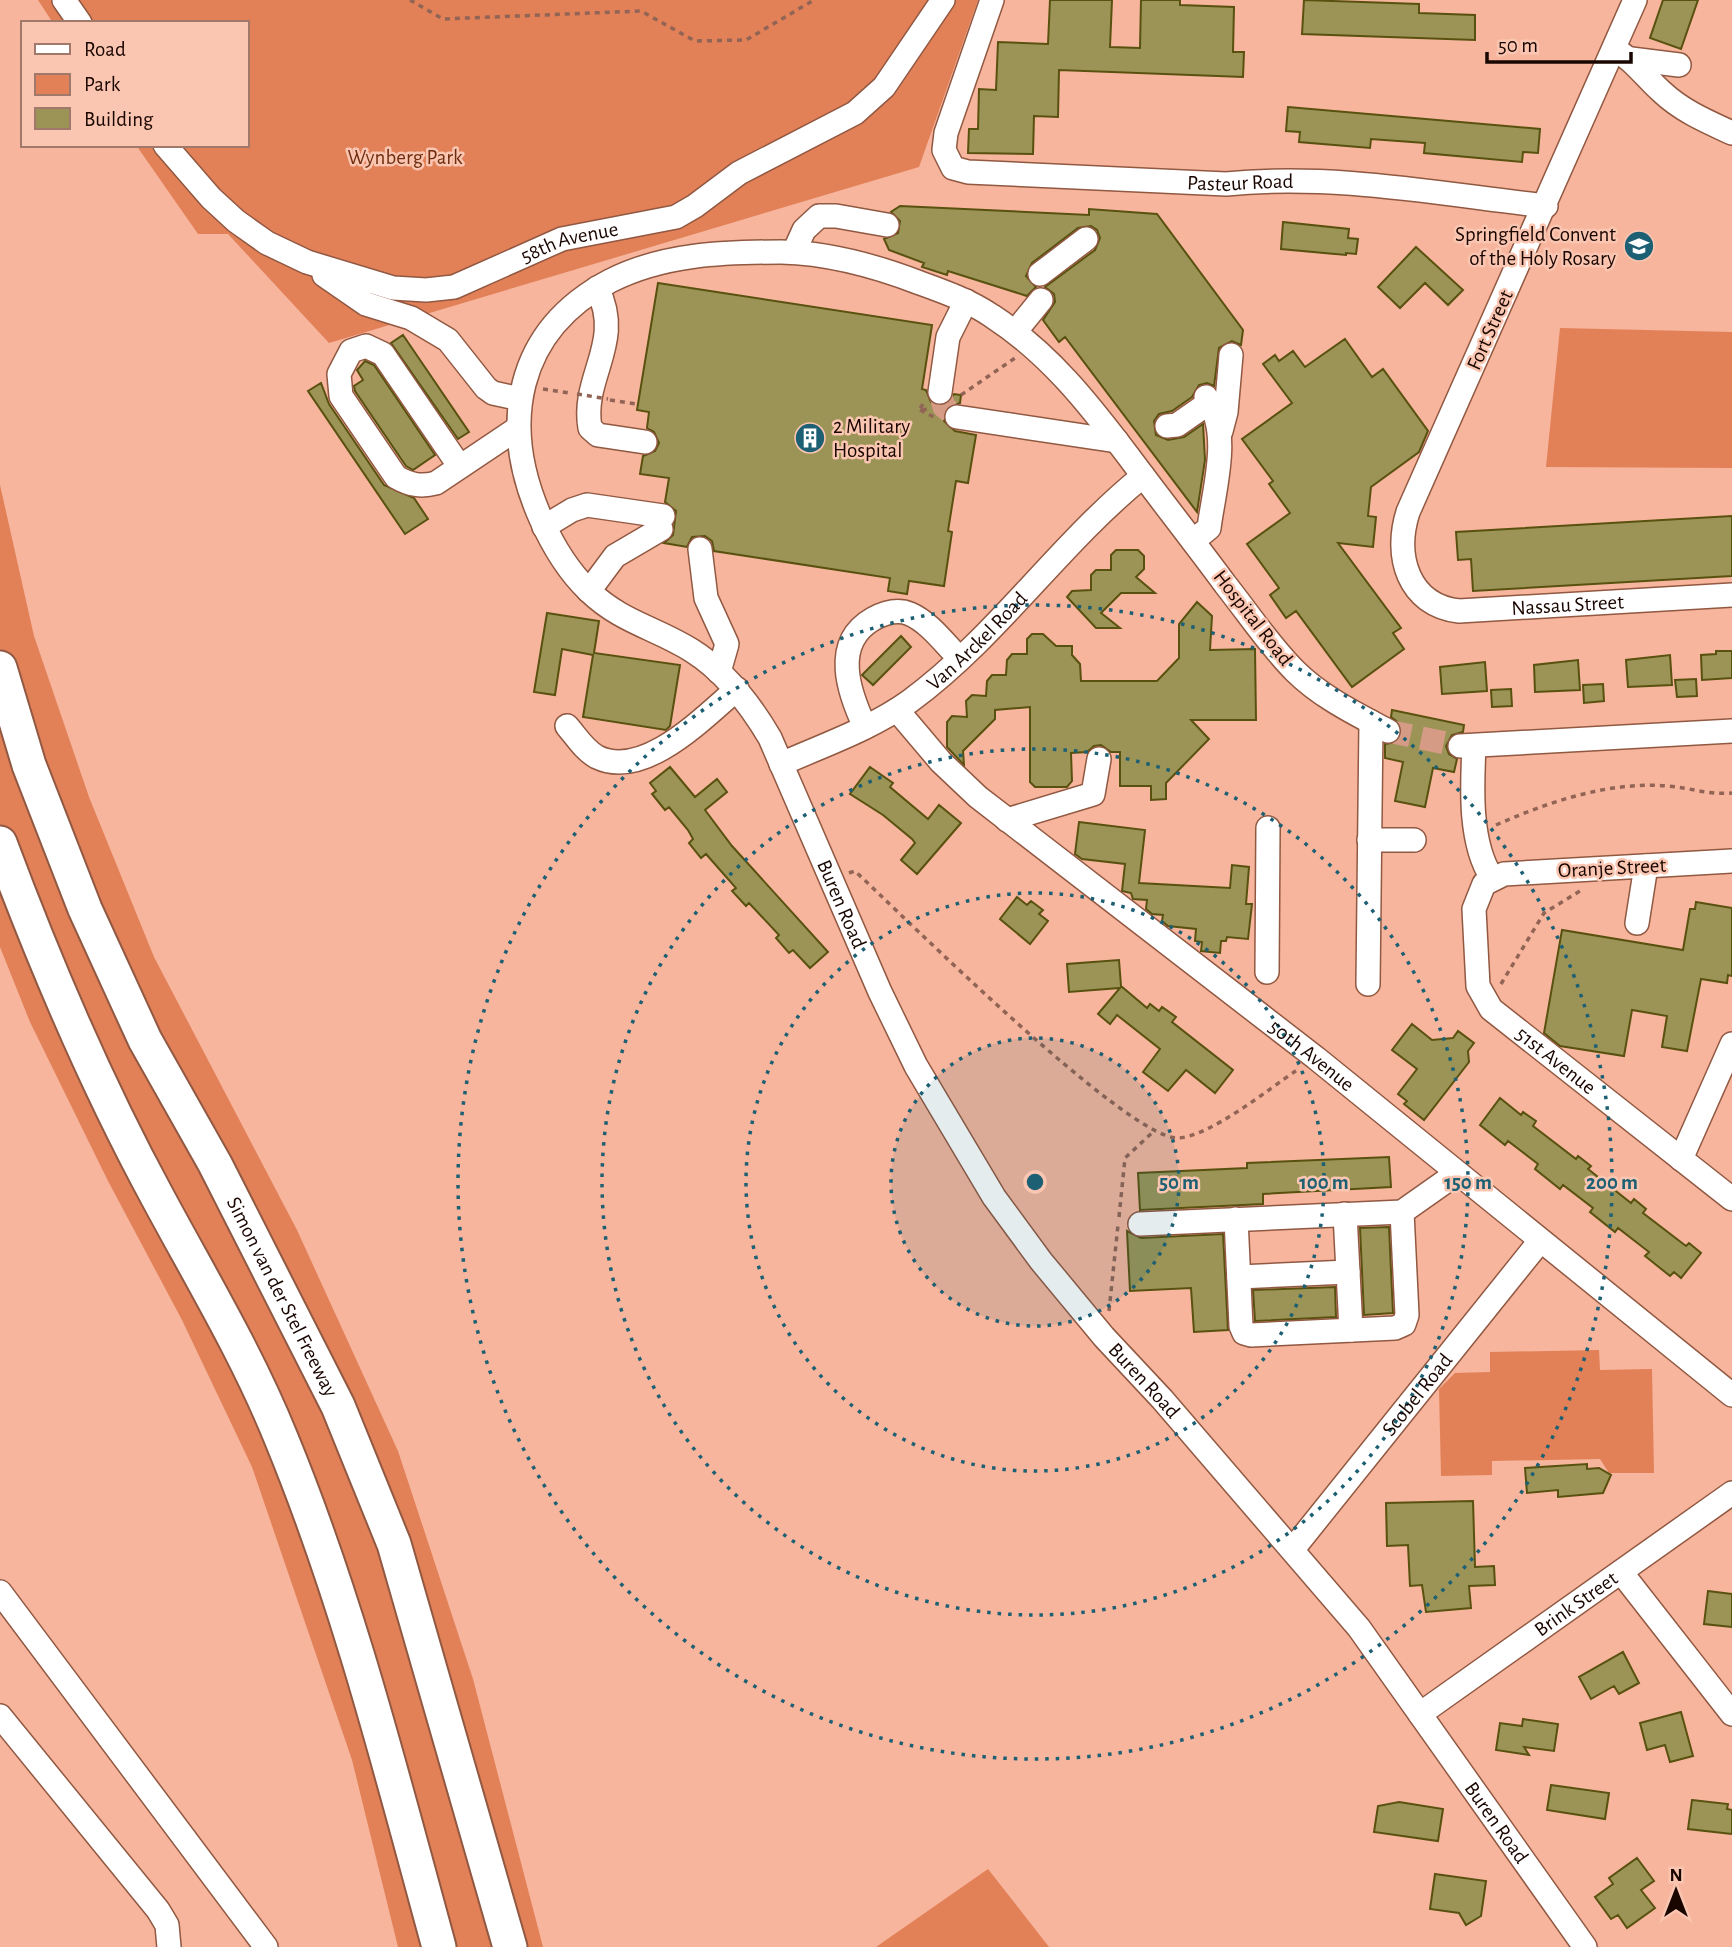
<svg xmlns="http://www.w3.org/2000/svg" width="1732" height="1947" font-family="'Alegreya Sans',sans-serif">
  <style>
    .green { fill: #e28058 }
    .building { fill: #9b9456; stroke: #59510f; stroke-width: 2 }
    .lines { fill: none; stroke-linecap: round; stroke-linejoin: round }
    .minor-tunnel { stroke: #d59b85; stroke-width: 23; stroke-dasharray: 23 11; stroke-linecap: butt }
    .minor-casing { stroke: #915842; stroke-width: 26 }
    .highway-casing { stroke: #915842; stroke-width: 37 }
    .path { stroke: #916455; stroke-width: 3.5; stroke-dasharray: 5 5; stroke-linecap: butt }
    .minor { stroke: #fff; stroke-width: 23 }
    .highway { stroke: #fff; stroke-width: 33 }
    .path-bridge { stroke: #916455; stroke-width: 3.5; stroke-dasharray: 5 5; stroke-linecap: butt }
    .ring { fill: none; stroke: #1d5f73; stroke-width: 3.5; stroke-dasharray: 3.5 7 }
    .labels { text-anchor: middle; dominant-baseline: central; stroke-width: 5; stroke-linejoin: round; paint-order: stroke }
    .park-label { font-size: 21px; fill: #6f2e10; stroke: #fac6b1 }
    .street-label { font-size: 21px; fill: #1a0601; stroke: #fac6b1 }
    .poi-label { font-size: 21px; fill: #1a0601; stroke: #fac6b1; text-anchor: end }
    .centre { fill: #1d5f73; stroke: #fac6b1; stroke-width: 3.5 }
    .ring-label { font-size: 21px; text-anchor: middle; font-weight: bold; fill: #1d5f73; stroke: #fac6b1; stroke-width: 5; stroke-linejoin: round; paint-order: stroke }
  </style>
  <rect width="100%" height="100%" fill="#f6b59c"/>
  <path class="green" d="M38,0H978L919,167L329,343L228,234H198L136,145H247V23H53Z
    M1560,328L1732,332V468L1546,467Z
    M0,485L34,636L89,797L154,957L297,1230L398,1451L473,1679L543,1947H398L352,1760L252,1467L182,1320L108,1181L30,1022L0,947Z
    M1599,1350L1600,1370L1652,1369L1654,1473H1609L1600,1459L1492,1461V1475L1441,1476L1439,1389L1455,1373L1490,1372V1352Z
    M988,1869L1049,1947H876Z"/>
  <path class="building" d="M1050,0H1112L1110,47L1140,48L1141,0H1180V5L1234,7L1233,52H1244L1243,77L1059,70L1058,117L1034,116L1033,154L968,153L969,129H978L979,89L996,90L998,42L1048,44Z
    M1304,0L1419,4V13L1475,15V40L1302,34Z
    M1663,0H1698L1681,49L1650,38Z
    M1288,107L1540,129L1538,153L1523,152L1522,162L1424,153L1425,143L1371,139L1370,148L1299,142L1300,132L1286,131Z
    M900,206L1089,215V209L1157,214L1243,330L1241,345L1232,341L1219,348L1214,386L1207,383L1199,385L1192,397L1172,411L1159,414L1154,421L1156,435L1168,440L1184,437L1203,424L1205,460L1197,512L1065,337L1059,342L1043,320L1055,302L1054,294L1045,287L1095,250L1100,238L1097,230L1091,226L1078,228L1032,263L1026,276L1036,287L1027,296L948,271L947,275L922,267L924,263L889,250L884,239L898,233L900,221L891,212Z
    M1283,222L1349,229L1348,238L1358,239L1356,254L1346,253V255L1281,249Z
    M1416,247L1463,290L1448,305L1425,283L1400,308L1378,287Z
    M658,283L932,325L922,389L926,390L931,402L937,406L946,405L954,394L961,395L960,403L946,409L944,421L955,431L976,435L968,483L956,481L948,531L952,532L944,586L909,581L907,594L888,591L890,578L714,551L712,541L705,536L692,537L687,547L664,543L673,535L676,511L665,502L669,478L640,474L643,456L655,451L659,443L654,432L647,428L649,412L637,410Z
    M403,335L469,432L458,439L391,343Z
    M1345,339L1372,377L1383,369L1428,431L1419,452L1371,487L1368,516L1376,517L1373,547L1338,543L1401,628L1393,633L1404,649L1352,687L1296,611L1286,618L1270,595L1279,588L1247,544L1290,513L1269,484L1273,481L1242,439L1292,403L1263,364L1275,355L1279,361L1293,351L1305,367Z
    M365,361L374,365L435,455L413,470L406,466L355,391L354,386L363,380L357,370Z
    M321,383L329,404L384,485L414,498L428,519L405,534L308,391Z
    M1732,516V576L1473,591L1471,559L1458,560L1456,532Z
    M1116,550H1138L1144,556V569L1136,577L1155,593H1121L1101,613L1120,628H1096L1067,597L1072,591L1091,590V575L1096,570H1111V555Z
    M1197,602L1212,616L1210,650L1255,649L1256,720H1191L1209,739L1166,783V799L1151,800V786H1120V752H1111L1101,745L1094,746L1087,752L1071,753L1072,781L1067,787H1035L1030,782V707L995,710V719L963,751L964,765L947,747V722L952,716L967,717L966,701L972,695L986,696L987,681L992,675H1006L1007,660L1012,654H1027V639L1032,634H1043L1056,646H1072V655L1080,664L1081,681H1157L1179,658V624Z
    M547,613L599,621L594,653L680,665L670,726L666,730L583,717L593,655L562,649L555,695L534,692Z
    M901,636L911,647L873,685L862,675Z
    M1716,651H1732V678L1702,680L1701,655L1716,654Z
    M1670,655L1672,685L1628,687L1626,660Z
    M1578,660L1580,690L1535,692L1534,665Z
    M1485,662L1487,691L1442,694L1440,667Z
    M1696,679L1697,696L1677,697L1675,680Z
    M1603,684L1604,701L1584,703L1583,685Z
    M1511,689L1512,706L1492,707L1491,690Z
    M1392,710L1464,725L1463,732L1452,735L1446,746L1449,754L1457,759L1454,772L1433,768L1425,807L1395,801L1403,762L1385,758V744L1396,742L1402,731L1399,723L1391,717Z
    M670,767L695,797L717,779L727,792L705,810L732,846L828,952L810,968L793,950L789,953L776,938L779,935L749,903L746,906L732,891L736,888L706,854L701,858L689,843L693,839L688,830L669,807L665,810L652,794L656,791L650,783Z
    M870,767L893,783L890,787L928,819L939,805L961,823L917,874L901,860L915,843L912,839L883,815L850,794Z
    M1079,822L1145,830L1139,883L1230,888L1232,865L1249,867L1246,904H1252L1248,939L1227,937L1226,941H1221L1220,953L1201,951L1202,942L1195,941L1196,929L1168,926L1162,921L1163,915L1152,914L1146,909L1147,900L1133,899L1131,893L1122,891L1125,864L1082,859L1075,854Z
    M1017,897L1027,905L1031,901L1043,910L1039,914L1048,921L1030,944L1000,919Z
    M1696,902L1732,908V976L1728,975L1727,983L1701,979L1687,1051L1662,1047L1667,1016L1632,1010L1624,1056L1560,1046L1544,1033L1562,930L1683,950L1690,909H1695Z
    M1119,960L1121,986L1147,1008L1150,1004L1159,1011L1162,1007L1176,1017L1172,1022L1233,1070L1215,1093L1186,1070L1168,1091L1143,1072L1160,1049L1117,1015L1110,1024L1098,1014L1120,988L1069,992L1067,964Z
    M1412,1024L1432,1040L1453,1038L1458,1031L1474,1043L1468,1051L1469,1062L1424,1120L1404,1104L1407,1101L1398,1094L1417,1069L1392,1050Z
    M1500,1098L1521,1115L1523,1112L1536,1121L1533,1126L1576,1159L1578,1156L1591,1166L1588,1169L1631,1203L1634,1199L1646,1209L1643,1213L1686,1246L1689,1243L1701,1253L1681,1278L1674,1272L1670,1276L1645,1256L1649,1252L1618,1228L1615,1232L1590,1212L1593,1208L1563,1185L1560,1189L1535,1169L1538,1164L1508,1141L1505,1145L1480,1125Z
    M1389,1157L1391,1187L1263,1194V1204L1140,1210L1138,1173L1247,1168V1163Z
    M1389,1227L1393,1313L1364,1315L1360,1228Z
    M1127,1231L1141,1238L1223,1234L1228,1330L1194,1332L1191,1288L1130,1291Z
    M1335,1287L1336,1317L1255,1321L1253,1290Z
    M1587,1464V1469L1599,1468L1611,1475L1603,1493L1558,1497V1490L1527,1493L1525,1468Z
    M1473,1501L1475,1567L1494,1566L1495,1585L1469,1586L1471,1608L1426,1612L1422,1585L1410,1586L1408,1545L1387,1546L1386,1503Z
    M1708,1591L1732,1594V1627L1704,1624Z
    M1623,1652L1639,1683L1619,1694L1614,1686L1591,1699L1579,1677Z
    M1681,1712L1693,1756L1670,1762L1665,1745L1647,1750L1640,1723Z
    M1523,1719L1558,1724L1554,1751L1524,1747L1529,1755L1496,1750L1500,1723L1522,1726Z
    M1551,1785L1609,1793L1605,1819L1547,1810Z
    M1692,1800L1728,1804L1727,1809L1732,1810V1834L1688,1829Z
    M1399,1802L1443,1809L1438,1841L1374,1832L1378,1806Z
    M1637,1858L1654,1881L1641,1890L1655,1908L1627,1928L1618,1915L1611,1919L1595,1897L1613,1884L1609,1878Z
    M1435,1874L1486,1881L1481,1916L1466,1925L1459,1913L1430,1909Z"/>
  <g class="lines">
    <path class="minor-tunnel" d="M940,392L944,407L957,417
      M1388,731L1460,746"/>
    <g class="minor-casing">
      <g id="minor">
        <path d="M64,0L80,23"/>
        <path id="s1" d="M992,0L946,133L944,150L953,168L968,172L1226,184C1332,173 1440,194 1546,206"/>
        <path id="s2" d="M1635,0L1408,512C1394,556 1408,605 1459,611L1732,595"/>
        <path d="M1614,49C1634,60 1645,77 1662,92C1682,111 1708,122 1732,133"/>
        <path d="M1631,59L1679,65"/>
        <path id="s3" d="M165,145L211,198L236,221L267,243L307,262L393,288L426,290L454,287L562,239L676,217L695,206L739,173L855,113L884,87L943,0"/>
        <path d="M794,252L804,230L819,216H836L887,225"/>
        <path d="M1040,274L1086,239"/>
        <path d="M324,275L366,304L411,318L448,340L486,388L493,393L520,399"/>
        <path d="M597,288C625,343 581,376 590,428L598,435L645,442"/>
        <path d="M1015,332L1041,300"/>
        <path d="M940,392L948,337L966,301"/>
        <path d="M957,417L1117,441"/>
        <path d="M1167,426L1177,425L1210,402"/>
        <path d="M1221,431L1226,412L1231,355"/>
        <path d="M460,467L383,354L366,346L351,351L339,374L341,396L396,477C410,485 421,487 436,483L518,428"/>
        <path d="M544,527L572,510L587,505L663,516"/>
        <path d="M1193,541L1209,528C1214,488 1232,432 1206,397"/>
        <path d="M700,549L706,598L727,644L719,672"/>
        <path d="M589,591L615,556L661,529"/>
        <path id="s4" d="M897,710L941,762L978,797L1316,1058L1732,1395"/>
        <path d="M567,726C576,736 584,750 597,757C644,780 703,718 737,689"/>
        <path d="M865,727C849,693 831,643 873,619C884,613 898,609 910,614C929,622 945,644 959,658"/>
        <path id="s5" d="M1388,731C1356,714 1321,697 1295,671C1269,645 1248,613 1225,584C1194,542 1161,500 1129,457C1089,404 1049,353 992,316C970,301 945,292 920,283C876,266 828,253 781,252C723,252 663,254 610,281C515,331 499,425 541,519C553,546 567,570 589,591C621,622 656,628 691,650C725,671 750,704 770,738L880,992L916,1066L994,1197L1041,1261L1104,1337L1162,1399L1359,1628L1585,1947"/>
        <path d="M1460,746L1732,731"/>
        <path d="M1474,746C1472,787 1469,843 1492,878"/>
        <path id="s6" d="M781,764C824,745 871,729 910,701C997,637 1059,544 1143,476"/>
        <path d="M1007,820L1093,794L1099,759"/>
        <path d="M1369,840H1414"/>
        <path id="s7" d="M1732,861L1504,874L1484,884L1474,909L1478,986L1491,1009L1732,1199"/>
        <path d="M1637,923L1646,866"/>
        <path d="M1267,972L1268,828"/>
        <path d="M1368,984L1371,722"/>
        <path d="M1681,1159L1732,1044"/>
        <path d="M1345,1214L1351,1330"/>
        <path d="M1236,1219L1241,1326L1244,1333L1251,1335L1395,1328L1404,1324L1407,1315L1402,1212"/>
        <path d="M1140,1224L1402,1212L1456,1174"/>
        <path d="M1239,1277L1348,1272"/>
        <path id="s8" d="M1293,1549L1540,1241"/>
        <path d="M1621,1572L1732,1714"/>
        <path d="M0,1592L266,1947"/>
        <path id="s9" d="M1420,1714L1732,1493"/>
        <path d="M0,1716L158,1910L167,1925L169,1947"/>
      </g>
    </g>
    <g class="highway-casing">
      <g id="highway">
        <path id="s10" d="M0,668L29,765L85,909L145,1040L215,1164L338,1406L394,1544L510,1947"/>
        <path d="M0,843C45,964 96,1084 158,1198C201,1278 247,1354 281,1438C349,1603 392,1776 439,1947"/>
      </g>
    </g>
    <path class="path" d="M410,0L443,19L641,11L695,41L746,40L814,0
      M543,389L570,393
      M961,395L1015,358
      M610,400L637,404
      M923,404L919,410L929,409
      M920,410L938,419
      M1496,825C1548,802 1609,781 1668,786C1691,788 1709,795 1732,793
      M849,873L855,871C904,917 1126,1137 1177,1138C1208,1138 1269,1089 1297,1070
      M1501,984L1544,913L1580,891
      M1119,1217L1125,1158L1154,1131
      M1109,1311L1118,1225"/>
    <use href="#minor" class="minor"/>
    <use href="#highway" class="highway"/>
    <path class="path-bridge" d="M577,394L608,399"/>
  </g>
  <circle cx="1035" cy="1182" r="144" fill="#1d5f73" fill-opacity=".12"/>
  <g class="ring">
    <circle cx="1035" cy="1182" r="144"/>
    <circle cx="1035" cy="1182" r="289"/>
    <circle cx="1035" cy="1182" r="433"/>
    <circle cx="1035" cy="1182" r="577"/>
  </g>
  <defs>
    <g id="school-disc" transform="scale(1.575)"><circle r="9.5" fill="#1d5f73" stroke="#fac6b1"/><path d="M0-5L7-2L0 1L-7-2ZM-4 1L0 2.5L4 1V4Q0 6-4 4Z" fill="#fff"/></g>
    <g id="building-disc" transform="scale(1.575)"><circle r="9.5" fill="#1d5f73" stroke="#fac6b1"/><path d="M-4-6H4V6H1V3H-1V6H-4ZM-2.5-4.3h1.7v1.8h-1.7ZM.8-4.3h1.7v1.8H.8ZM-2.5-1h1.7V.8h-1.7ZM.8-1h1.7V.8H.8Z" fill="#fff"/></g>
  </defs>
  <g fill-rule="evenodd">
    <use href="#school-disc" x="1639" y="246"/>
    <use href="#building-disc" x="810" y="438"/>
  </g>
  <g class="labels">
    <g class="park-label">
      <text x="405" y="157">Wynberg Park</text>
    </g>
    <g class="street-label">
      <text stroke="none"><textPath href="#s1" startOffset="466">Pasteur Road</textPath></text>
      <text stroke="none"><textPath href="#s3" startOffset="462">58th Avenue</textPath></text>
      <text transform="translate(1490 330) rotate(-66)">Fort Street</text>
      <text stroke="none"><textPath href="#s2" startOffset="798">Nassau Street</textPath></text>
      <text transform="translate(1253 618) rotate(52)">Hospital Road</text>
      <text stroke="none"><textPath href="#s6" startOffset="234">Van Arckel Road</textPath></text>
      <text transform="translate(1612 868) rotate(-3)">Oranje Street</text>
      <text stroke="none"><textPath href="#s5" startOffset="1760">Buren Road</textPath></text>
      <text stroke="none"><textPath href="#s4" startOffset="541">50th Avenue</textPath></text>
      <text stroke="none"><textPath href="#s7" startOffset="464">51st Avenue</textPath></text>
      <text stroke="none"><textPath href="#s10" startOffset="691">Simon van der Stel Freeway</textPath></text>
      <text stroke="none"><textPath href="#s5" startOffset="2328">Buren Road</textPath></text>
      <text stroke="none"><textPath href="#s8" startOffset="198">Scobel Road</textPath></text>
      <text stroke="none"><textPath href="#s9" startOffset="191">Brink Street</textPath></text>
      <text stroke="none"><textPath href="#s5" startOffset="2894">Buren Road</textPath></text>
    </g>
    <g class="poi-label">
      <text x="1616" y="234">Springfield Convent<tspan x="1616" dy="24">of the Holy Rosary</tspan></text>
      <text x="833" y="426" text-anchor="start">2 Military<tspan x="833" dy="24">Hospital</tspan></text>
    </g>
  </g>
  <circle cx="1035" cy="1182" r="10" class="centre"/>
  <g class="ring-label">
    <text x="1179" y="1189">50 m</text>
    <text x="1324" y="1189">100 m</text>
    <text x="1468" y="1189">150 m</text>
    <text x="1612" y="1189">200 m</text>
  </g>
  <rect x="21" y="21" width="228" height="126" fill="#fac6b1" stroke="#a0796b" stroke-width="2"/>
  <rect x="35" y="44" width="35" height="10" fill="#ffffff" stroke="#a0796b" stroke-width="2"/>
  <text x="84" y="56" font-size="21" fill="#1a0601">Road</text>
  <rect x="35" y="74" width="35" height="21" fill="#e28058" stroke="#a0796b" stroke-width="2"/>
  <text x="84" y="91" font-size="21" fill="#1a0601">Park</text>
  <rect x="35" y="108" width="35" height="21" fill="#9b9456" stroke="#a0796b" stroke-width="2"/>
  <text x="84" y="126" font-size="21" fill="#1a0601">Building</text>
  <g transform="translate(1676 1891)" stroke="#fac6b1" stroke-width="5" paint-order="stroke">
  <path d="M0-5L12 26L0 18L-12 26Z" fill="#1a0601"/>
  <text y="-10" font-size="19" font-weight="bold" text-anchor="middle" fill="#1a0601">N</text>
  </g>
  <path d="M1487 52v10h144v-10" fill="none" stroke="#1a0601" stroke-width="3.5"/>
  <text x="1498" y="52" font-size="21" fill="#1a0601" stroke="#fac6b1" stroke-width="5" paint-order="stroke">50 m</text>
</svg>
